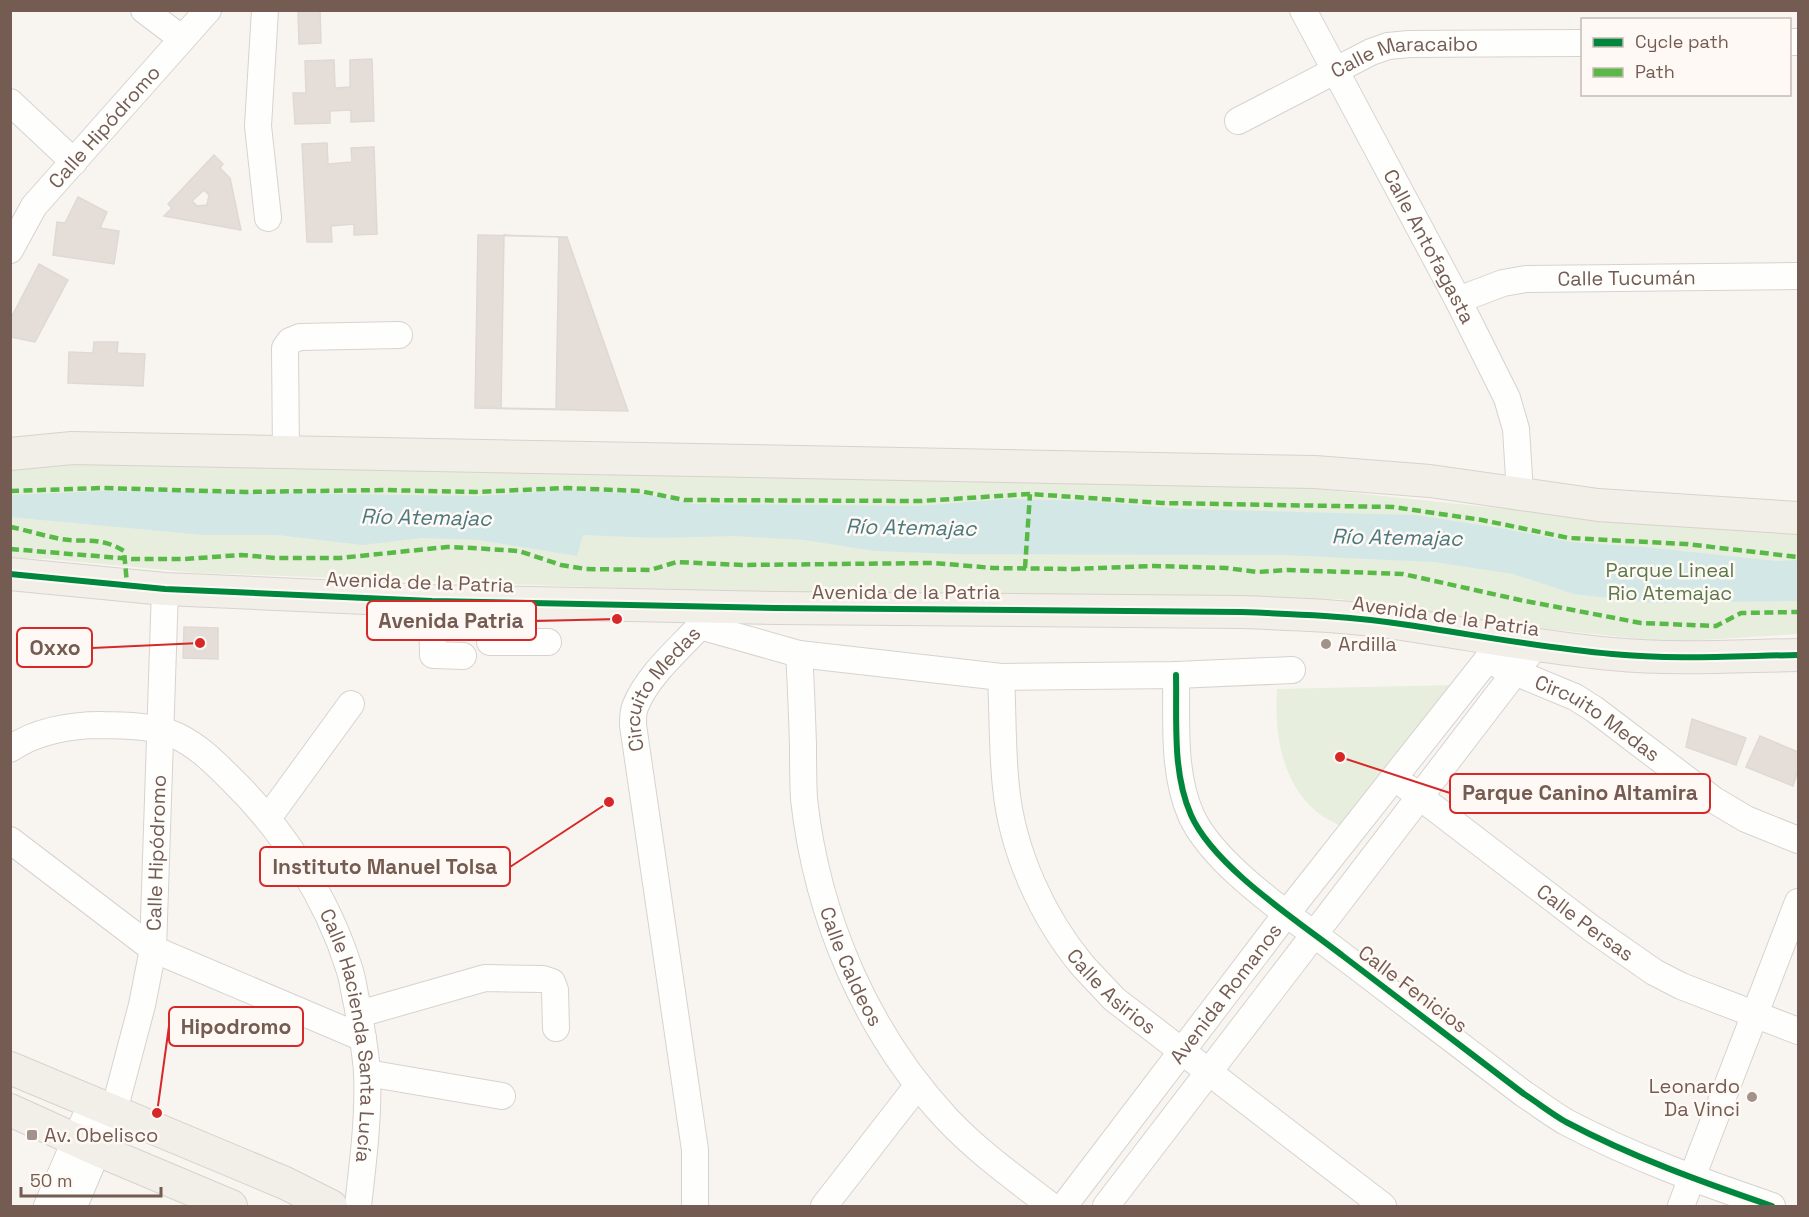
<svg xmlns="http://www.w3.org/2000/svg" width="1809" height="1217" font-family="'Space Grotesk',sans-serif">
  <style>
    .green { fill: #e7eedd }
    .water { fill: #d3e7e7 }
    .building { fill: #e5ded8; stroke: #e0d8d3; stroke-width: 1.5; fill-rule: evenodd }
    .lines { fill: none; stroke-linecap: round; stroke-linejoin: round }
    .minor-casing { stroke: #d8d2cf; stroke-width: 28 }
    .major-casing { stroke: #d9d1ce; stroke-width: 34 }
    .minor { stroke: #fefefd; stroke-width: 26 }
    .major { stroke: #f2eee8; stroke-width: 32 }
    .quiet { stroke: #58b947; stroke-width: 4.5; stroke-dasharray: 9 4.5; stroke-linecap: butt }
    .cycleway-casing { stroke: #fef9f4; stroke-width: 10 }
    .cycleway { stroke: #00873e; stroke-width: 6 }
    .poi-dot { fill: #a3928a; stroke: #fef9f4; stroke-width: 2 }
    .labels { text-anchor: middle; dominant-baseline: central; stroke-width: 5; stroke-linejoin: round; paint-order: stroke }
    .street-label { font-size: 20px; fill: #755c52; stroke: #fef9f4 }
    .park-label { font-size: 20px; fill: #5b794b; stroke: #fef9f4 }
    .poi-label { font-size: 20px; fill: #755c52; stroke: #fef9f4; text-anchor: start }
    .water-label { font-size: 21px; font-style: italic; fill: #4a787f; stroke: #fef9f4 }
    .leader { fill: none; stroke: #d62828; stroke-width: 2 }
    .callout-dot { fill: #d62828; stroke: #fef9f4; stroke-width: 2 }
    .callout { fill: #fef9f4; stroke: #d62828; stroke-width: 2 }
    .callout-label { font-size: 21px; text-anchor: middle; font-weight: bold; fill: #755c52 }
  </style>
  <rect width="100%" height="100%" fill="#f8f5f1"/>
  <path class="green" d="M11,459L1298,487L1497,508L1738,526L1798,532V634L1670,642L1547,629L1339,599L1096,595L792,594L198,573L47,559L11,558Z
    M1452,685L1342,827C1336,823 1328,820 1322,816C1282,787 1274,735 1277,689Z"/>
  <path class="water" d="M569,490L642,494L693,504L918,506L1006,499L1089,501L1183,509L1416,515L1505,529L1571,542L1644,547L1776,561L1798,560V601L1652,603L1574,594L1513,574L1434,562L1282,555L954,554L875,551L804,540L735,536L656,538L583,535L577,556L479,540L423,538L362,545L278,535H203L10,517L11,495L105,491L480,496Z"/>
  <path class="building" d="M298,10H320L321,43L299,44Z
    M372,59L374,121L351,122V110L330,111V123L295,124L293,93H306L305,61L334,60L335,88L350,87V60Z
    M327,143L328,164L352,162L351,148L374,147L377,234L354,235V224L331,226L332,242H307L302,144Z
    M214,155L223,164L220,168L230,178L241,230L164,216L172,208L168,204ZM204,190L209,195L207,205L197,206L192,201Z
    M78,197L107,212L100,228L119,231L114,264L53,255L57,222L65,223Z
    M478,235L567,237L628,411L475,408Z
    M504,235L559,237L556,409L501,408Z
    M39,264L68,280L35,342L10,337V320Z
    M94,342H118L117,353L145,354L143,386L68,383L69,352L93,353Z
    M184,627L218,628V659L183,658Z
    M1692,719L1746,738L1736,765L1686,747Z
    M1760,736L1798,752V770L1793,786L1746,767Z"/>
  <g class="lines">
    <g class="minor-casing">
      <g id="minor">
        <path d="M144,10L181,38"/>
        <path d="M265,10L258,126L268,218"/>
        <path id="s1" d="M1303,10L1458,300L1507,398L1516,429L1520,493"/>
        <path d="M1790,42H1798"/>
        <path d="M10,102L74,162"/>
        <path id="s2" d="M1238,121L1371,52L1388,46L1409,44L1582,43"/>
        <path id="s3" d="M10,250L34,206L208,10"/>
        <path id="s4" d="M1458,300L1503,283L1526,279L1798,276"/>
        <path d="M286,452L285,348L290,341L300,337L399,335"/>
        <path d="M432,601L433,655L463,656"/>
        <path d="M700,626L799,654L1001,677L1176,675L1292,670"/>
        <path d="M490,642H548"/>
        <path id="s5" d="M799,654C801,684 802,714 803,745C803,763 803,781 804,799C817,917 866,1032 947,1119C978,1152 1016,1179 1051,1206"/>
        <path id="s6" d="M1500,666L1575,697L1594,709L1714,800L1746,819L1798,840"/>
        <path d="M1176,675C1177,721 1172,772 1191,815C1214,867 1298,921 1343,956C1403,1002 1464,1048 1524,1094C1538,1103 1552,1114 1566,1122C1632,1157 1702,1182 1772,1206"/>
        <path id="s7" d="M1001,677C1003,714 1002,751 1006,787C1012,850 1042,917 1083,966C1093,977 1104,988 1114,999L1383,1206"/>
        <path id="s8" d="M10,749C35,731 71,725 101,725C126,726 154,725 177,736C198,746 214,762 230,778C283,829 327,898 349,968C353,979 354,992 357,1004C361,1026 365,1048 367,1071C369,1116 363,1162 358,1206"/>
        <path id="s9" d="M1407,787L1591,928L1654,972L1681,986L1798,1031"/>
        <path d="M268,818L351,704"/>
        <path d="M10,840L153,949L363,1038"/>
        <path d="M359,1014L485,978L543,979L552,982L555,990L556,1028"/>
        <path d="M367,1073L502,1096"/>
        <path d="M47,1206L92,1102"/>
        <path id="s10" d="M74,1206L114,1111L142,1005L153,949L165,589"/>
        <path id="s11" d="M695,1206V1150L633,725C633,719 633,712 635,707C647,676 678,650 700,626"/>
        <path d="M824,1206L918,1085"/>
        <path id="s12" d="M1064,1206L1287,913L1502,641"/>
        <path d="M1106,1206L1536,645"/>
        <path d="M1681,1206L1798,902"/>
      </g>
    </g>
    <g class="major-casing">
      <path id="major" d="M10,454L72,448L1315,472L1430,481L1598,505L1798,518
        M10,574L165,589L432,601L776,608L1240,612C1296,614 1353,616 1408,625C1476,635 1543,648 1612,654C1674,660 1736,656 1798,655
        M10,1068L285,1183L331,1206
        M10,1110L98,1150L231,1206"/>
    </g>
    <use href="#minor" class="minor"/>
    <use href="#major" class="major"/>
    <path class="quiet" d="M10,454H11
      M10,491L103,488L245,492L384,490L475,492L567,488L640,491L684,500L921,501L1030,494L1162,503L1393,507L1482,520L1569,538L1686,544L1798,557
      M10,527C27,530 44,536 61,539C87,543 99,536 124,551L127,584
      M10,549L132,559H185L241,555L276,558H340L447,547L472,548L519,551L561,565L586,569L650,570L677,562L742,565L934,563L993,568L1074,569L1154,566L1226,568L1258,572L1287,570L1377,573L1403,574L1520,600L1641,623L1716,626L1741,613L1798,612
      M1025,568L1030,494"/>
    <g class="cycleway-casing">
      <path id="cycleway" d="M10,574L165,589L432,601L776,608L1240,612C1296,614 1353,616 1408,625C1476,635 1543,648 1612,654C1674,660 1736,656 1798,655
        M1176,675C1177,721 1172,772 1191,815C1214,867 1298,921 1343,956C1403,1002 1464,1048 1524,1094C1538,1103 1552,1114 1566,1122C1632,1157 1702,1182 1772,1206"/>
    </g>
    <use href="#cycleway" class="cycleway"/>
  </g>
  <g class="poi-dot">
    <circle cx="1326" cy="644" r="6"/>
    <circle cx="1752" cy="1097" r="6"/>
    <rect x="26" y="1129" width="12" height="12" rx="3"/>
  </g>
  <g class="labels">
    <g class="street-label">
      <text stroke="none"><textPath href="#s2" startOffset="182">Calle Maracaibo</textPath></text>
      <text stroke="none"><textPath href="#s3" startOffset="156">Calle Hipódromo</textPath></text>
      <text stroke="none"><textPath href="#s1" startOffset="268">Calle Antofagasta</textPath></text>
      <text stroke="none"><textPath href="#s4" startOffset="172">Calle Tucumán</textPath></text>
      <text transform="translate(420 582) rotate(2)">Avenida de la Patria</text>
      <text x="906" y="592">Avenida de la Patria</text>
      <text transform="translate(1446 616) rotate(8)">Avenida de la Patria</text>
      <text stroke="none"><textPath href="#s11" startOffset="531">Circuito Medas</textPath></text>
      <text stroke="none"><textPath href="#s6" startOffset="111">Circuito Medas</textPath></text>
      <text stroke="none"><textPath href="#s10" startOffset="366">Calle Hipódromo</textPath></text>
      <text stroke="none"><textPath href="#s9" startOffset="224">Calle Persas</textPath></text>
      <text stroke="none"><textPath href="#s5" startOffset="320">Calle Caldeos</textPath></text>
      <text transform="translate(1413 989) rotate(37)">Calle Fenicios</text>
      <text stroke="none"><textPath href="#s7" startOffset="346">Calle Asirios</textPath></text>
      <text stroke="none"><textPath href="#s12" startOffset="267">Avenida Romanos</textPath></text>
      <text stroke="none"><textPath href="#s8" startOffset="534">Calle Hacienda Santa Lucía</textPath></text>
    </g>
    <g class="park-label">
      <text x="1670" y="570">Parque Lineal<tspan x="1670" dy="23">Rio Atemajac</tspan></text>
    </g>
    <g class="poi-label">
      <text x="1338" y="644">Ardilla</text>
      <text x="1740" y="1086" text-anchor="end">Leonardo<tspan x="1740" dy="23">Da Vinci</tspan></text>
      <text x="44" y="1135">Av. Obelisco</text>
    </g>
    <g class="water-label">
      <text transform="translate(426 517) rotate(1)">Río Atemajac</text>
      <text transform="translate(911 527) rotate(1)">Río Atemajac</text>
      <text transform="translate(1397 537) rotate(1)">Río Atemajac</text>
    </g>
  </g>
  <path class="leader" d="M617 619L536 621M200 643L92 648M1340 757L1450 793M609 802L510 867M157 1113L169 1026"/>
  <g class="callout-dot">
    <circle cx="617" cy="619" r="6"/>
    <circle cx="200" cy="643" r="6"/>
    <circle cx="1340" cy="757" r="6"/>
    <circle cx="609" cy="802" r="6"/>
    <circle cx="157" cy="1113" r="6"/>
  </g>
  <g class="callout">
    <rect x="367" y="601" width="169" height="39" rx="6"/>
    <rect x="17" y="628" width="75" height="39" rx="6"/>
    <rect x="1450" y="774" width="260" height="39" rx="6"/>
    <rect x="260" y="847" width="250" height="39" rx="6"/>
    <rect x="169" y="1007" width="134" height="39" rx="6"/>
  </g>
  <g class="callout-label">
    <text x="451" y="628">Avenida Patria</text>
    <text x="55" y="655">Oxxo</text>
    <text x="1580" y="800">Parque Canino Altamira</text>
    <text x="385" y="874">Instituto Manuel Tolsa</text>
    <text x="236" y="1034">Hipodromo</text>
  </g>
  <rect width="1809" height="1217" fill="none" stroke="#755c52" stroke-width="24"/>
  <rect x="1581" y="18" width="210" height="78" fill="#fef9f4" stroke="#c7bab3" stroke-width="1.5"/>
  <rect x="1593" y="38" width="30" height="9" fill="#00873e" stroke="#c7bab3" stroke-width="1.5"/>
  <text x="1635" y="48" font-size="18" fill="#755c52">Cycle path</text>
  <rect x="1593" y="68" width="30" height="9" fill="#58b947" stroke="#c7bab3" stroke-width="1.5"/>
  <text x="1635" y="78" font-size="18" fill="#755c52">Path</text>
  <path d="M21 1187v9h140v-9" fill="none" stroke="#755c52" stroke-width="3"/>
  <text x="30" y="1187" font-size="18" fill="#755c52" stroke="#fef9f4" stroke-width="4.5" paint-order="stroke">50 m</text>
</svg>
